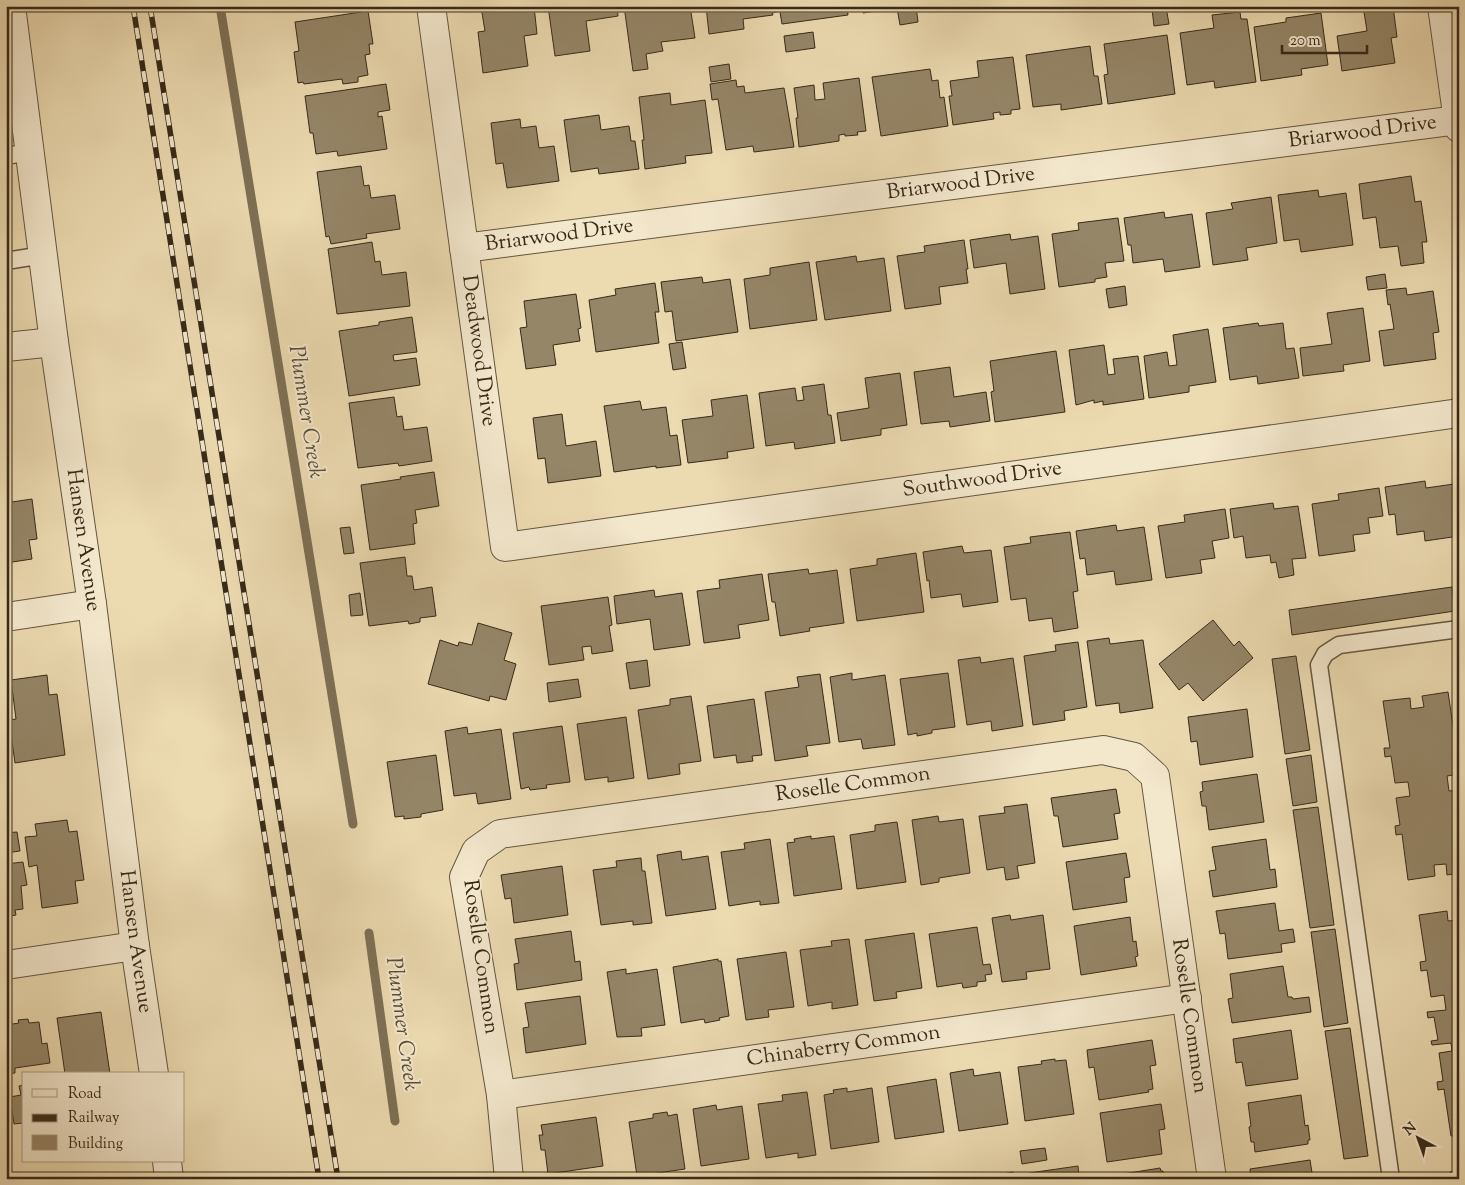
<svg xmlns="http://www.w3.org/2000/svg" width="1465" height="1185" font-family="'Sorts Mill Goudy',serif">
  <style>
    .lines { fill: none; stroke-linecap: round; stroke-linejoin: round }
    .stream { stroke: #7e7055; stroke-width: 9 }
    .building { fill: #958668; stroke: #372a19 }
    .lane-casing { stroke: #64563f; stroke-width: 19 }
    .street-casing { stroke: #64563f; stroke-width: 30 }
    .lane { stroke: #f3e7cc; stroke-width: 16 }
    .street { stroke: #f3e7cc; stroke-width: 28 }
    .rail-casing { stroke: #372a19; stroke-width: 5.5 }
    .rail { stroke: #f3e7cc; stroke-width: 4; stroke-dasharray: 11; stroke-linecap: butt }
    .labels { text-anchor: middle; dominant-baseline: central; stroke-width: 4; stroke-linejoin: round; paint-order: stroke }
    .street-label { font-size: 21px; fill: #372a19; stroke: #f3e7cc }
    .water-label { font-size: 22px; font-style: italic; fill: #5b4d37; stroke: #f3e7cc }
  </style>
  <rect width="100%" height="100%" fill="#ecdab1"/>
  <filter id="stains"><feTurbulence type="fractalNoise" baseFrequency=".004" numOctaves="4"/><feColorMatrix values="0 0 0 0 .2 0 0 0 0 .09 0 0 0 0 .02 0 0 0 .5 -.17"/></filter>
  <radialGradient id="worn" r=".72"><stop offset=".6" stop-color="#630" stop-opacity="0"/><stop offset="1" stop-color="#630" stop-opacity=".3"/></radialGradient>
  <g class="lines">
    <path class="stream" d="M220,6L353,824
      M369,933L395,1121"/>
  </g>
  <path class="building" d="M534,6L537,34L524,36L528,66L483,73L478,32L485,31L481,7Z
    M548,6H617L618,16L586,21L590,51L555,56Z
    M624,6H690L695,38L661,42L663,51L646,54L648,69L633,71Z
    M706,6H777V12L772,13L773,15L743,19L744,29L709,34Z
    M779,6H847L848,15L782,24Z
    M862,6H916L918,22L900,25L897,8L863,13Z
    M1363,6H1393L1397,37L1391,38L1395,63L1342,71L1337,36L1367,31Z
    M1166,7L1169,24L1154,26L1152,9Z
    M368,11L373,44H369L370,54L365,55L368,75L358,77V82L343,84L342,79L304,84L303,82L298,83L294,52L299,51L295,22Z
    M1240,12L1241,19H1247L1256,82L1215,88L1214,81L1187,85L1180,33L1214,28L1212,15Z
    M1321,13L1328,65L1301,69L1302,75L1261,81L1254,27L1286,22V18Z
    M813,32L815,48L786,52L784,36Z
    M1167,35L1175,94L1108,104L1104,75L1108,74L1104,44Z
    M1090,46L1094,76H1098L1102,104L1061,110V104L1033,107L1026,55Z
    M1013,57L1020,109L1011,110V114L1000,115V112L993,113L994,119L953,125L949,96H952L950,81L979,77L977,61Z
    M729,64L731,79L711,82L709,67Z
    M930,69L932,81L938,80L940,98L944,97L948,126L881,136L872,77Z
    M859,78L866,131L857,132L858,135L845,136V134L839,135V141L799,147L796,118H798L794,88L814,85L815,100L825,99L823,83Z
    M736,80L737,87L744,86L745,93L784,88L794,147L754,152L753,146L726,150L718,99L712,100L710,84Z
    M386,84L390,110L378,112V117L382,116L387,149L338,156L337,151L316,154L313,133H310L305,96Z
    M670,93L671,105L705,100L712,153L685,156L686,163L645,169L642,140H644L639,97Z
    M599,115L601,130L629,126L631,141H635L639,169L599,174L598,168L571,172L564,120Z
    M520,119L521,128L536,126L539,148L554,146L559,181L507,188L503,163L496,164L491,123Z
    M361,166L364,186L369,185L371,198L395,195L400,229L366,234L367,238L331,244L329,236L326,237L317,172Z
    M1411,176L1415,202L1421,201L1427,242H1422L1424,263L1401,266L1398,246L1380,248L1376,217L1363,219L1359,184Z
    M1318,190L1319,197L1346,193L1353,245L1301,252L1299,239L1284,241L1278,195Z
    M1271,197L1277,243L1246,248L1248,260L1213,265L1206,213L1233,209L1231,203Z
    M1164,212L1165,218L1192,214L1200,267L1165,272L1163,259L1133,263L1131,245H1128L1124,218Z
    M1118,218L1124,261L1105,263L1107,277L1095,279V282L1059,287L1052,234L1079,230L1078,223Z
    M1010,234L1011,240L1038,236L1045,289L1010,294L1006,263L974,268L970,240Z
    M964,240L968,269H966L968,283L939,287L941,304L905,309L897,256L925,252L924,246Z
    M372,242L375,262L380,261L382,275L406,272L410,306L337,314L328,249Z
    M856,256L857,262L884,258L891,311L825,320L816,262Z
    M809,262L817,320L750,329L744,279L770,275V268Z
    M1385,274L1387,288L1368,290L1366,277Z
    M702,277L703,283L730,279L738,332L676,341L672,311L665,312L661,282Z
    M655,283L659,312H655L659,343L596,352L589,300L616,295L615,289Z
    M1125,286L1127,305L1109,308L1106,289Z
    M1406,288L1407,295L1433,291L1439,332L1433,333L1436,359L1384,366L1379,331L1394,329L1390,304L1388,305L1386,290Z
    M576,294L581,328L578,329L580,341L553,345L556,365L526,369L520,328L527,327L524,301Z
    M1363,308L1370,361L1343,365L1344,371L1303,376L1300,348L1332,344L1327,313Z
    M412,317L417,352L393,355L394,361L416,358L420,385L349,396L339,331L379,325V322Z
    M1258,323L1259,326L1283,323L1286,349L1294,348L1299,378L1258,384L1257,376L1230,380L1223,328Z
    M1208,329L1216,382L1189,386V392L1149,398L1144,356L1167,352L1169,366L1177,365L1173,335Z
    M682,342L686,368L673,370L669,344Z
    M1104,345L1108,375L1115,374L1113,359L1138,356L1144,399L1103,405V401L1094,403V400L1076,405L1069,350Z
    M1056,351L1065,412L995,422L991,392L994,391L990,361Z
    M950,367L954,397L986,392L990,421L950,427L949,421L921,424L914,372Z
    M900,373L907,425L881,429V435L841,441L837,413L869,408L865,378Z
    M824,384L828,415H831L835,443L795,449L794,442L766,446L759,393L795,388L797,401L804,400L802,387Z
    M747,395L754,448L727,452L728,458L688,463L682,420L713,416L711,400Z
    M394,397L397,417L402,416L404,430L427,427L432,461L399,466L398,463L358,468L349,403Z
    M640,401L642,410L666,407L670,436L677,435L681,465L656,468V466L614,472L604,406Z
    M562,414L566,446L596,441L601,476L548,483L545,458L538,459L533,418Z
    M434,472L439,506L415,510L417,523L413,524L415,544L370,550L361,485L401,479L400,477Z
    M6,477H8L12,502L32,499L37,539L29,540L32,559L6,563Z
    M1425,481L1426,488L1454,484L1459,523V536L1425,541L1424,531L1397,535L1395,514L1389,515L1385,487Z
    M1379,488L1383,516L1368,518L1370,533L1353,535L1355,551L1319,556L1312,504L1339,500L1338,494Z
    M1273,503L1274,509L1298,506L1306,558L1292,559L1294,575L1279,578L1276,562L1271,563L1270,555L1246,558L1243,536L1234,538L1230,509Z
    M1225,509L1229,538L1212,541L1215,558L1200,560L1202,573L1166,578L1158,526L1185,522L1184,515Z
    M1116,525L1117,531L1144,527L1152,580L1116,585L1114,571L1087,575L1085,558L1080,559L1076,531Z
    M350,527L354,553L344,554L340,528Z
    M1070,532L1078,591L1073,592L1078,628L1054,632L1052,618L1029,621L1026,598L1011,600L1004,547L1031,543L1030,537Z
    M962,546L964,553L991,550L998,602L963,607L961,594L931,598L929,580L927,581L923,552Z
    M916,553L924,612L857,621L850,569L877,565V559Z
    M405,557L407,576H412L414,590L432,587L436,616L420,618V622L409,624L408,621L369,626L360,563Z
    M808,569L809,574L837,570L844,623L809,628L810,631L780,636L775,602H772L768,574Z
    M762,574L769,620L738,625L740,638L704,643L697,591L720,588L719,580Z
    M1452,587L1455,611L1292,635L1289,610Z
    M654,590L655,597L682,593L690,645L654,650L650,619L617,624L614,596Z
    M360,593L363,615L351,616L349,595Z
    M608,597L612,625L609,626L613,651L592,654L591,646L582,647L584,660L549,665L541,606Z
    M1213,620L1234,646L1239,641L1253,658L1203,701L1188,683L1179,690L1159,664Z
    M478,623L512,633L504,660L516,664L506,700L490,696L489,701L428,684L440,640L458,646L459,642L472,645Z
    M1109,638L1110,644L1143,640L1153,708L1120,713L1119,703L1096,706L1087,641Z
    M1078,642L1087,707L1064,711L1065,720L1033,725L1024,656L1056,651L1055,645Z
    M1296,656L1310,750L1285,754L1272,659Z
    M980,657L981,663L1013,658L1023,726L992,731L991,721L967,725L958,660Z
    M647,660L650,686L630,689L626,663Z
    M852,673V680L885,675L895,745L863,749L861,739L839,742L830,677Z
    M948,673L955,727L932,730V733L917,736V733L908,735L900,679Z
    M820,674L830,743L806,746L808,756L775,761L765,692L799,687L797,677Z
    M47,675L49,695L57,694L65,755L15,763L9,720L16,719L11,680Z
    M578,679L581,697L549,702L547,683Z
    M1448,692L1455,739L1459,738V746L1456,747L1459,774L1447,776L1449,791L1459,790V873L1447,875L1446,864L1434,865L1435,876L1408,880L1402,834L1396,835L1395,826L1400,825L1396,798L1410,796L1408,782L1395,783L1391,756L1385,757L1384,748H1390L1383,701L1410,698L1411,709L1424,707L1422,696Z
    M691,696L701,761L679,764L680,774L648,779L638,710L670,705V699Z
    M754,699L762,755L752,756L753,761L737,763L736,755L714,758L707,706Z
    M1247,709L1253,757L1200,765L1197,741L1191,742L1188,717Z
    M626,717L634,778L608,782V777L585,780L577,724Z
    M562,726L570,782L546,785L547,788L530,790L529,787L521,789L513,733Z
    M467,727L468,734L501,729L511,799L478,804L476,793L454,796L445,731Z
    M436,755L443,810L421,814V817L404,819V816L395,817L387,762Z
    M1311,755L1317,802L1293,806L1286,759Z
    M1257,774L1264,822L1209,830L1206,806H1202L1200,792L1203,791L1202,782Z
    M1116,789L1120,813L1114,814L1118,839L1063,847L1058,816H1054L1051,798Z
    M1027,804L1035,863L1017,866L1019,878L1006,880L1004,867L987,870L979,816L1005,813L1004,807Z
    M1318,807L1334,925L1310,928L1293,810Z
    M938,816L939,822L963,819L970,873L939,878V882L921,885L912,820Z
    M67,820L69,832L77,831L84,880L75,881L78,903L42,908L37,865L29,867L25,837L37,836L35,824Z
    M897,822L906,882L857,889L850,835L875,831V825Z
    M17,832L20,851L6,853V833Z
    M811,836V839L834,836L842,889L794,896L787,843L795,842L794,839Z
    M770,839L779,903L760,905V901L729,906L721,852L745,849L744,843Z
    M1266,839L1270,870L1275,869L1277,887L1213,897L1209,871L1216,870L1212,847Z
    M681,851L682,860L708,856L716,909L666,916L657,855Z
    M1126,853L1130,877L1124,878L1127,902L1073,910L1066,862Z
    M641,858L642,871H645L652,923L633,925V921L601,925L593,870L617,867L616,861Z
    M23,862L27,885L21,886L23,909L15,910L16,915L6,917V864Z
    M562,866L568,915L514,923L511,898L505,899L501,875Z
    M1275,903L1279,931L1293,929L1295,942L1281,944L1282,952L1228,959L1225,933L1220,934L1216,911Z
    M1447,911L1448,921L1459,920V1135L1451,1136L1444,1089L1438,1090L1437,1082L1443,1081L1439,1053L1452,1051L1451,1043L1432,1045L1431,1041L1438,1040L1434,1017L1428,1018L1427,1012L1446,1010L1444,995L1431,997L1427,970L1421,971L1420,962L1426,961L1419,915Z
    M1010,915L1011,920L1043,915L1050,969L1026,972L1027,979L1002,982L992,918Z
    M1130,917L1133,942L1136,941L1138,956L1135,957L1137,966L1081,975L1074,926Z
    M977,927L983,965L990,964L992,974L985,975L986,981L977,982V986L963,988L962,983L937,987L929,934Z
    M1335,929L1348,1023L1324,1027L1311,932Z
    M571,931L575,962L580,961L582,980L517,990L514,964L519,963L515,939Z
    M914,933L922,988L896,992L897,998L874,1001L865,940Z
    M849,939L858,1005L832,1009V1002L808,1006L800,950L832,946L831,941Z
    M786,952L794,1007L768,1010L769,1017L746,1020L737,959Z
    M718,959V961H721L729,1016L719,1018L720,1020L705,1023L704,1019L681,1023L673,967Z
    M1283,966L1288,997H1292L1293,999L1309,997L1311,1012L1232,1023L1228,999L1233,998L1230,974Z
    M626,969V974L657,969L665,1025L641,1028L642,1036L617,1037L607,972Z
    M580,996L586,1044L526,1053L523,1028L529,1027L525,1003Z
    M101,1012L110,1074H65L57,1018Z
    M28,1019L29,1023L39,1022L42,1044L47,1043L50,1063L15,1068V1073L6,1074V1025L19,1023L18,1020Z
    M1350,1028L1368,1156L1344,1159L1325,1031Z
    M1291,1030L1298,1079L1246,1086L1242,1062L1236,1063L1233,1039Z
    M1152,1040L1156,1065L1150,1066L1153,1089L1148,1090L1149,1092L1099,1100L1094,1067L1089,1068L1087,1050Z
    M1055,1059V1061L1066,1060L1074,1114L1025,1121L1018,1067L1042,1064L1041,1061Z
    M973,1069L974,1076L1000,1072L1008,1124L959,1131L950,1073Z
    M936,1079L944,1132L895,1139L887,1087Z
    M24,1085V1126L23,1123L14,1124L10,1097L21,1095L19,1086Z
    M847,1088V1092L872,1088L879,1142L831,1149L824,1095L834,1093L833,1090Z
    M807,1092L816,1155L798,1158V1153L766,1158L758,1104L783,1101L782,1095Z
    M1301,1095L1305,1126L1308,1125L1310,1140H1308V1144L1255,1152L1254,1142H1251L1249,1127L1251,1126L1248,1103Z
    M1161,1104L1165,1129L1159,1130L1162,1154L1107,1162L1100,1113Z
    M716,1105L717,1110L742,1106L749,1159L701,1166L693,1109Z
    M667,1112L668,1116L677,1114L685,1169L637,1176L629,1122L653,1118V1114Z
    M596,1117L603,1166L548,1174L545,1150H541L539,1135H543L541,1125Z
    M1045,1148L1047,1160L1022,1164L1020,1151Z
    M1310,1160L1313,1179H1251L1250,1169Z
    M1078,1166L1079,1179H1030L1029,1173Z
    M1160,1168L1161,1171H1163L1165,1179H1110V1176Z
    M1459,1171V1179H1451L1450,1172Z
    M1013,1172L1014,1179H996V1175Z
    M1371,1175V1179H1346V1178Z"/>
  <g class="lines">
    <g class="lane-casing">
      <path id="lane" d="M6,156L30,152
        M6,261L43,255
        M1391,1179L1319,665L1325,654L1339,645L1459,629"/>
    </g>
    <g class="street-casing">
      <g id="street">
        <path id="s1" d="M11,6L54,342L92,604L135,946L154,1074"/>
        <path id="s2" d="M431,6L505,547L1459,413"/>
        <path d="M1442,6L1459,128"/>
        <path id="s3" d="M464,248L1458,120"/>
        <path d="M6,347L54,342"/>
        <path d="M6,617L92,604"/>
        <path d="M6,965L135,946"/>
        <path id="s4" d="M501,1095L1187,998"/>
        <path d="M167,1161L169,1179"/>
        <path id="s5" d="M509,1179L501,1095L464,877L476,851L500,834L1103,750L1134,757L1155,776L1212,1179"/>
      </g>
    </g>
    <use href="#lane" class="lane"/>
    <use href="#street" class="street"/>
    <g class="rail-casing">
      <path id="rail" d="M133,6L319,1179
        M150,6L338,1179"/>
    </g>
    <use href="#rail" class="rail"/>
  </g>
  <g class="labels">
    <g class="street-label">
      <text stroke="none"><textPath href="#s3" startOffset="906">Briarwood Drive</textPath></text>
      <text stroke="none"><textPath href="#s3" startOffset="501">Briarwood Drive</textPath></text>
      <text stroke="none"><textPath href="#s3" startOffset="96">Briarwood Drive</textPath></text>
      <text stroke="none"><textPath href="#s2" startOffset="348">Deadwood Drive</textPath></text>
      <text stroke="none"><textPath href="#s2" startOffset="1028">Southwood Drive</textPath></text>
      <text stroke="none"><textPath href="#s1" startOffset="539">Hansen Avenue</textPath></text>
      <text stroke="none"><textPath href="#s5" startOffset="720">Roselle Common</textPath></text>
      <text stroke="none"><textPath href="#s1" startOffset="944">Hansen Avenue</textPath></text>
      <text transform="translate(480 957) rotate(82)">Roselle Common</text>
      <text stroke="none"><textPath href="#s5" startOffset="1275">Roselle Common</textPath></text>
      <text stroke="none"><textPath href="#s4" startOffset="346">Chinaberry Common</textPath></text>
    </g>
    <g class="water-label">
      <text transform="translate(305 412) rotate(81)">Plummer Creek</text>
      <text transform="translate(401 1024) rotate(82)">Plummer Creek</text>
    </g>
  </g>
  <rect width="1465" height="1185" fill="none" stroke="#ecdab1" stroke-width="25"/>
  <rect x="8" y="8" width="1450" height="1170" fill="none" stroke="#372a19" stroke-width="2.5"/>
  <rect x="12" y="12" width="1440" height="1160" fill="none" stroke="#372a19"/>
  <rect x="22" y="1072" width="162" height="90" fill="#f3e7cc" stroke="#a89b84"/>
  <rect x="32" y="1089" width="25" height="8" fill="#f3e7cc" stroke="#a89b84"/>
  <text x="68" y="1098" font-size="15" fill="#372a19">Road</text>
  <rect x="32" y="1114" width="25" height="8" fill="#372a19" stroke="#a89b84"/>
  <text x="68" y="1122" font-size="15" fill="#372a19">Railway</text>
  <rect x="32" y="1135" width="25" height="15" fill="#958668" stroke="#a89b84"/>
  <text x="68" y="1148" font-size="15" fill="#372a19">Building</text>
  <g transform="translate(1418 1138) rotate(319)" stroke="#f3e7cc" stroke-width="4" paint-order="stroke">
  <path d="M0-4L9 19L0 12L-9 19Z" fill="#372a19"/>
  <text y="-8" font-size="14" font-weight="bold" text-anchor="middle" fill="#372a19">N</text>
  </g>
  <path d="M1282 45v8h85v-8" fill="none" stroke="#372a19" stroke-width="2.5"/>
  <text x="1290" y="45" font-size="15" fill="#372a19" stroke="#f3e7cc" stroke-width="4" paint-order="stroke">20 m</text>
  <rect width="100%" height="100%" filter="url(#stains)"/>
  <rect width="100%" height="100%" fill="url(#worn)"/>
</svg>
